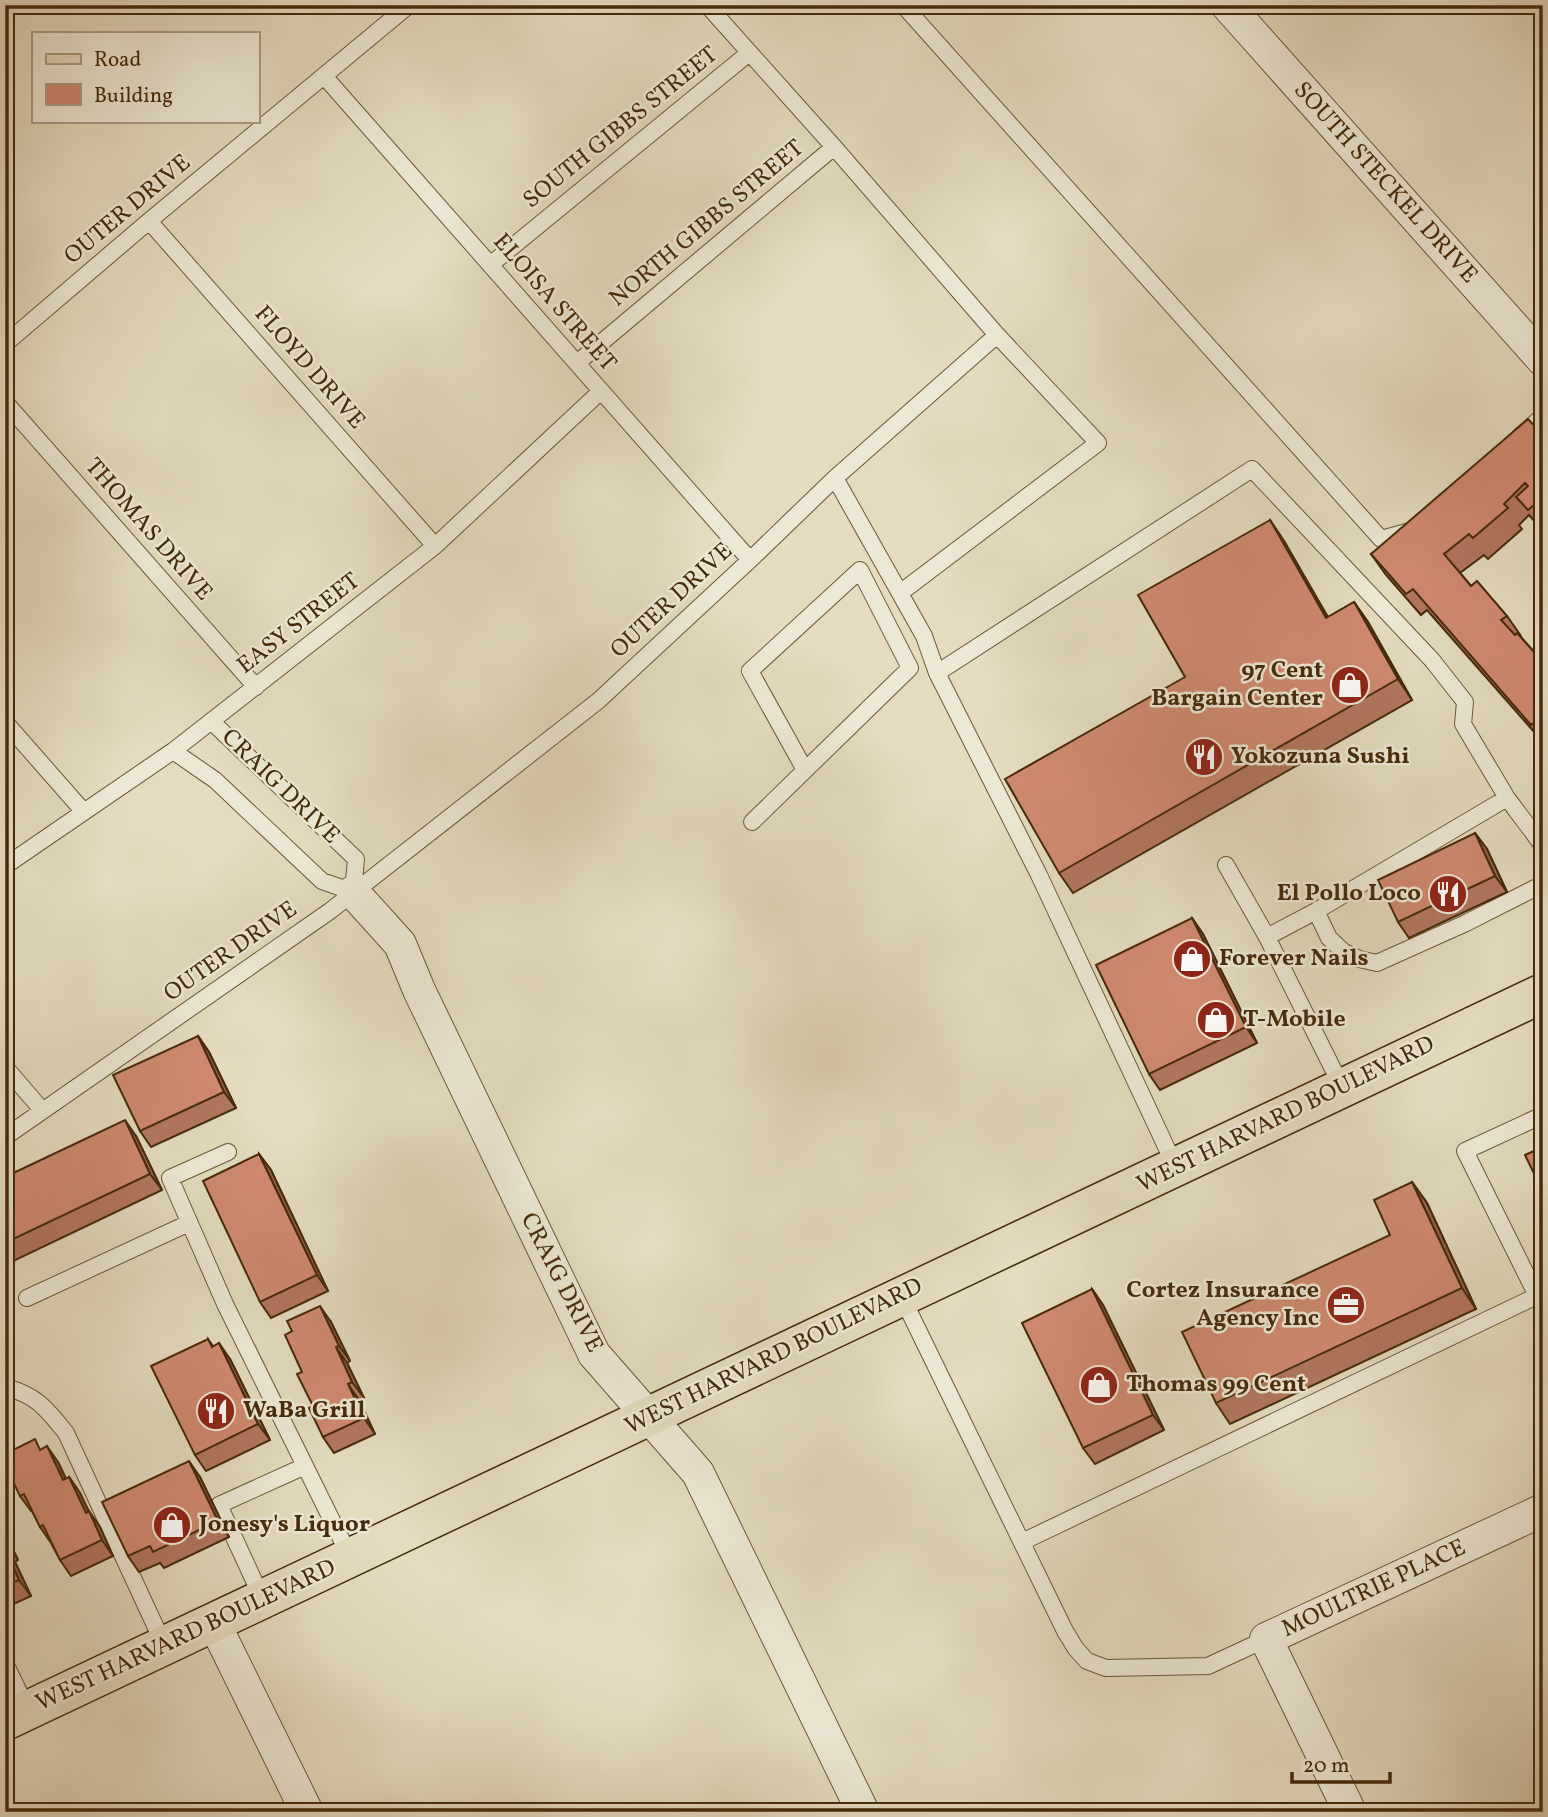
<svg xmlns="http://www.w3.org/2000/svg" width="1548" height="1817" font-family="Vollkorn,serif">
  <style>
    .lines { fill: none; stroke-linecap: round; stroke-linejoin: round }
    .lane-casing { stroke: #6d5638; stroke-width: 18 }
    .street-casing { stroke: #6d5638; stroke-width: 34 }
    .primary-casing { stroke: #452a0b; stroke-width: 41 }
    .lane { stroke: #ede8d6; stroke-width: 16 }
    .street { stroke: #ede8d6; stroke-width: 32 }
    .primary { stroke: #e4dbc0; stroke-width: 38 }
    .wall { fill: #b2765f; stroke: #452a0b; stroke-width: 2 }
    .shaded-wall { fill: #91604e; stroke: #452a0b; stroke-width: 2 }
    .building { fill: #cf896f; stroke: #452a0b; stroke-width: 2 }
    .labels { text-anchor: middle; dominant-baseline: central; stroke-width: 5; stroke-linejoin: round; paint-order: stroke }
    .street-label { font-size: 24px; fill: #452a0b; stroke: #ede8d6 }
    .poi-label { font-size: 24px; font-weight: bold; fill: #452a0b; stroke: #ede8d6; text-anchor: start }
  </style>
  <rect width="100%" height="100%" fill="#e4dbc0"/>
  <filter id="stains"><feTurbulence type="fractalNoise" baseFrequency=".00286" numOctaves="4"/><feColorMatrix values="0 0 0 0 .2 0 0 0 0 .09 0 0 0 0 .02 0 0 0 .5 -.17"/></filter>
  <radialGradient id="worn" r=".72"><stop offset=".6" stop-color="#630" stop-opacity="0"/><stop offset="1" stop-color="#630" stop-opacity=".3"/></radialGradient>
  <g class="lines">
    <g class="lane-casing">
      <path id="lane" d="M903,5L1381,539L1414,530
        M324,76L750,560
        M149,221L435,546
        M490,265L749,53
        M5,344L149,221L409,5
        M577,363L834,147
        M5,402L256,687
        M1519,437L1543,416
        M835,478L924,636L937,673L1039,875L1176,1168
        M900,593L1098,443L997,335
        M937,673L1252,469L1432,660L1465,702L1463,724L1507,798L1543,846
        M211,721L356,859L353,892
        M5,722L84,812
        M173,751L215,780L322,881L353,892
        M752,822L910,668L860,570L750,671L805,770
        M1226,865L1267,937L1342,1087
        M5,866L173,751L435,546L601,391
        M1316,911L1329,938L1344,952L1359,959L1377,963L1466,923L1543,884
        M1267,937L1316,911L1507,798
        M5,1067L42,1110
        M5,1137L330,911L598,701L750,560L835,478L997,335L834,147L707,5
        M228,1152L170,1178L225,1304L351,1559
        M1537,1296L1465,1151L1543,1115
        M902,1297L1065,1631L1076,1649L1087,1661L1106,1668L1208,1666L1266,1639
        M27,1298L189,1223
        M5,1387C36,1395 46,1408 66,1433L164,1645
        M1022,1542L1543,1293
        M263,1600L219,1505L305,1466
        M5,1663L28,1711"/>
    </g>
    <g class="street-casing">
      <path id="street" d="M1227,5L1543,360
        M353,892L400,944L419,990L594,1354L698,1473L863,1812
        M214,1623L307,1812
        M1350,1812L1266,1639L1543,1510"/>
    </g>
    <g class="primary-casing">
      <path id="primary" d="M5,1721L1543,993"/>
    </g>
    <use href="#lane" class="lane"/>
    <use href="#street" class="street"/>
    <use href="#primary" class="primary"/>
  </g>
  <path class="wall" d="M1543,435V531L1529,515L1519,525L1522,529L1488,559L1484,555L1460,573L1471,586L1507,616L1521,636V637L1543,662V742L1427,610L1421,615L1386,575L1371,554Z
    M1270,520L1284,541L1328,617L1354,602L1368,622L1412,700L1073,893L1059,873L1185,677Z
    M1475,833L1487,849L1507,892L1409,938L1398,922Z
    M1192,918L1203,934L1257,1043L1160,1090L1149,1074Z
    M198,1036L209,1052L236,1108L151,1147L140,1131Z
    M136,1136L162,1190L5,1265V1177Z
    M259,1154L271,1170L328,1291L271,1318L260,1302Z
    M1412,1182L1427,1203L1476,1309L1230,1424L1216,1403L1390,1235Z
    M1092,1289L1103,1305L1164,1430L1095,1464L1083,1448Z
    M331,1322L350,1361L347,1363L364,1398L359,1400L375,1434L334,1453L323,1437L302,1372Z
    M208,1339L213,1346L230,1359L270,1440L206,1471L195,1455Z
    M5,1343L10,1354L5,1356Z
    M42,1449L58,1462L66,1479L69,1477L80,1493L89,1512L100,1527L113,1556L71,1576L60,1560L51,1543L40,1527L32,1511H31L20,1496Z
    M200,1477L229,1537L164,1568L160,1563L139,1572L128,1556Z
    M5,1533L18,1560L15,1562L31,1596L5,1608Z"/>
  <path class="shaded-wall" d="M1270,520L1284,541L1340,639L1326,618Z
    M1354,602L1368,622L1412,700L1398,679Z
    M1475,833L1487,849L1507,892L1495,876Z
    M1192,918L1203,934L1257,1043L1246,1027Z
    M198,1036L209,1052L236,1108L224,1092Z
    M125,1120L136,1136L162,1190L150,1174Z
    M259,1154L271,1170L328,1291L317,1275Z
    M1412,1182L1427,1203L1476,1309L1462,1288Z
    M1092,1289L1103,1305L1164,1430L1153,1415Z
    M320,1306L331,1322L350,1361L339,1346Z
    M219,1343L230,1359L270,1440L258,1424Z
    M336,1347L347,1363L364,1398L352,1382Z
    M348,1384L359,1400L375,1434L364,1418Z
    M47,1446L58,1462L74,1496L63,1480Z
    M189,1461L200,1477L229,1537L218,1521Z
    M69,1477L80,1493L97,1529L86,1513Z
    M89,1511L100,1527L113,1556L102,1540Z
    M5,1533L18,1560L5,1540Z
    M5,1548L15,1562L31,1596L19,1580Z"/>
  <path class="building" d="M1528,419L1543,435V503L1540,500L1528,510L1516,497L1528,486L1525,483L1504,504L1508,508L1473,538L1469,534L1444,554L1471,586L1477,581L1507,616L1501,620L1515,635L1517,633L1543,662L1541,665L1543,667V717L1542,716L1531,725L1413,589L1406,594L1371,554Z
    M1270,520L1326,618L1354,602L1398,679L1059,873L1005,779L1185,677L1138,595Z
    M1475,833L1495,876L1398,922L1378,880Z
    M1192,918L1246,1027L1149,1074L1096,965Z
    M198,1036L224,1092L140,1131L113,1075Z
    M125,1120L150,1174L5,1243V1177Z
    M1543,1147V1192L1525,1155Z
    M259,1154L317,1275L260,1302L203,1181Z
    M1412,1182L1462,1288L1216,1403L1182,1332L1390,1235L1374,1200Z
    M1092,1289L1153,1415L1083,1448L1022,1323Z
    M320,1306L339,1346L336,1347L352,1382L348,1384L364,1418L323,1437L309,1408L313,1406L297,1374L302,1372L285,1335L292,1331L287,1321Z
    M208,1339L212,1347L219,1343L258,1424L195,1455L151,1366Z
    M35,1439L40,1450L47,1446L63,1480L69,1477L86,1513L89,1511L102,1540L60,1560L43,1525L40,1527L24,1494L20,1496L5,1465V1454Z
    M189,1461L218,1521L153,1552L150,1546L128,1556L102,1502Z
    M5,1549L19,1580L5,1586Z"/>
  <defs>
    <g id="shop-disc" transform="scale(2.0125)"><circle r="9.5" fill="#8f2418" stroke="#ede8d6"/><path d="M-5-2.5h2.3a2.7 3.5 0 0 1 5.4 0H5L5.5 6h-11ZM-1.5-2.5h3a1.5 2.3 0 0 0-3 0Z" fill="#fff"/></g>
    <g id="restaurant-disc" transform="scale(2.0125)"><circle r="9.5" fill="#8f2418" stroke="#ede8d6"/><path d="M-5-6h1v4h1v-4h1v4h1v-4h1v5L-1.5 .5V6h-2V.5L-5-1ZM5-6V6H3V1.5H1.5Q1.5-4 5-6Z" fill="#fff"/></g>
    <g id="office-disc" transform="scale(2.0125)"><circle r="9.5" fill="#8f2418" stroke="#ede8d6"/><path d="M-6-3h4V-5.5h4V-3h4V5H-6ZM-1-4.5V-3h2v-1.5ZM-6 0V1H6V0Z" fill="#fff"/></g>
  </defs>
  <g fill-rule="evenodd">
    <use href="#shop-disc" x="1350" y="685"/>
    <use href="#restaurant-disc" x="1204" y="757"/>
    <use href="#restaurant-disc" x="1448" y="894"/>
    <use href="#shop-disc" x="1192" y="959"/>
    <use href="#shop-disc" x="1216" y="1020"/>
    <use href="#office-disc" x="1346" y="1305"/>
    <use href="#shop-disc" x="1099" y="1385"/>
    <use href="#restaurant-disc" x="216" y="1411"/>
    <use href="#shop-disc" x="172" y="1525"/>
  </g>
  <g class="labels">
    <g class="street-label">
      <text transform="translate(621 128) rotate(-39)">SOUTH GIBBS STREET</text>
      <text transform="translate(1385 183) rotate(48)">SOUTH STECKEL DRIVE</text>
      <text transform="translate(128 210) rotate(-40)">OUTER DRIVE</text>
      <text transform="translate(707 224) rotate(-40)">NORTH GIBBS STREET</text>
      <text transform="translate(554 303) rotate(49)">ELOISA STREET</text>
      <text transform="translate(309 368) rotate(49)">FLOYD DRIVE</text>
      <text transform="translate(148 530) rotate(49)">THOMAS DRIVE</text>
      <text transform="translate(672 601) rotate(-43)">OUTER DRIVE</text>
      <text transform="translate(299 624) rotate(-38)">EASY STREET</text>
      <text transform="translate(280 787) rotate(44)">CRAIG DRIVE</text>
      <text transform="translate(231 952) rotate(-35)">OUTER DRIVE</text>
      <text transform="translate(1286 1115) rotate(-26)">WEST HARVARD BOULEVARD</text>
      <text transform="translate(561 1283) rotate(63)">CRAIG DRIVE</text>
      <text transform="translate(774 1357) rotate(-26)">WEST HARVARD BOULEVARD</text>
      <text transform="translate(1374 1589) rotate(-25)">MOULTRIE PLACE</text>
      <text transform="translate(186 1636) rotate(-25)">WEST HARVARD BOULEVARD</text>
    </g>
    <g class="poi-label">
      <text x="1323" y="671" text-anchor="end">97 Cent<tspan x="1323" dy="28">Bargain Center</tspan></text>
      <text x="1231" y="757">Yokozuna Sushi</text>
      <text x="1421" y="894" text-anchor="end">El Pollo Loco</text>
      <text x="1219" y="959">Forever Nails</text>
      <text x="1243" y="1020">T-Mobile</text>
      <text x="1319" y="1291" text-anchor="end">Cortez Insurance<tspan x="1319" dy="28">Agency Inc</tspan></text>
      <text x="1126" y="1385">Thomas 99 Cent</text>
      <text x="243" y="1411">WaBa Grill</text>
      <text x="199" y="1525">Jonesy's Liquor</text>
    </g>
  </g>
  <rect width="1548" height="1817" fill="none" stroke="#e4dbc0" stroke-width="28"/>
  <rect x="7" y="7" width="1534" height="1803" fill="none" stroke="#452a0b" stroke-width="3.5"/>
  <rect x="14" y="14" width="1520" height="1789" fill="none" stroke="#452a0b" stroke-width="2"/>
  <rect x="32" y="32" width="228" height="91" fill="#ede8d6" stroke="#aa9c85" stroke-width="2"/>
  <rect x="46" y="54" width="35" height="10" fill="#e4dbc0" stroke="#aa9c85" stroke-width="2"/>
  <text x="94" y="66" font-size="21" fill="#452a0b">Road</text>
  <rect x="46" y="84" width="35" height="21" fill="#cf896f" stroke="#aa9c85" stroke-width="2"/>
  <text x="94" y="102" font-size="21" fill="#452a0b">Building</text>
  <path d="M1292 1772v10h98v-10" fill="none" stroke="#452a0b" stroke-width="3.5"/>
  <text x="1303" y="1772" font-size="21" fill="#452a0b" stroke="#ede8d6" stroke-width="5" paint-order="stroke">20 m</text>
  <rect width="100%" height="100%" filter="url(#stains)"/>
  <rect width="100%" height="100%" fill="url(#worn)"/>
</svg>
